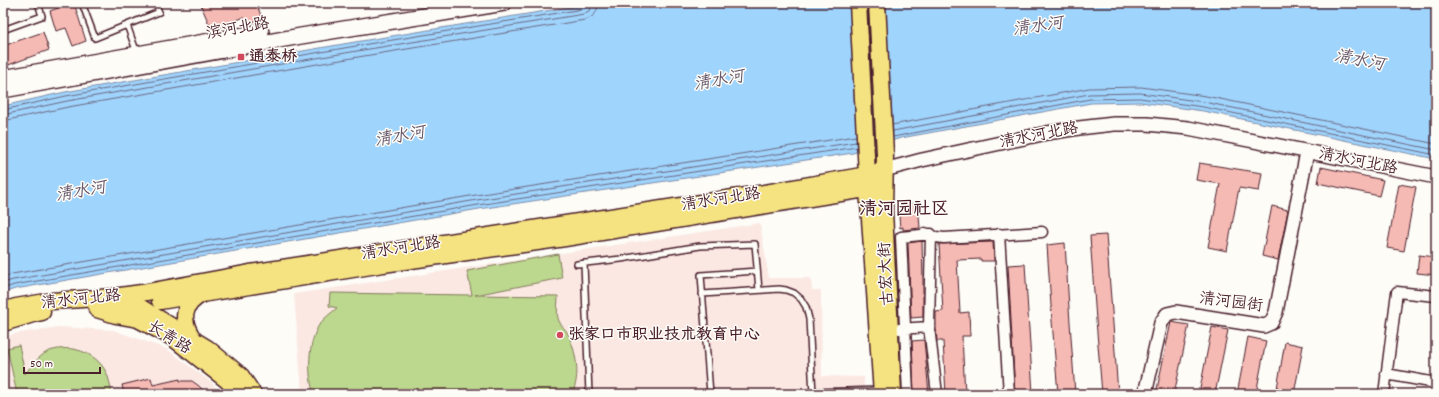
<svg xmlns="http://www.w3.org/2000/svg" width="1439" height="397" font-family="Dekko,'LXGW WenKai TC',sans-serif">
  <style>
    .built { fill: #fbe8e3 }
    .green { fill: #bcd78e; stroke: #837b5c }
    .water { fill: #9fd4fd; stroke: #7d8ca9 }
    .lines { fill: none; stroke-linecap: round; stroke-linejoin: round }
    .shore { stroke: #6c677f; stroke-width: 1 }
    .building { fill: #f5bab4; stroke: #4a1f2b }
    .service-casing { stroke: #4a1f2b; stroke-width: 8 }
    .minor-casing { stroke: #4a1f2b; stroke-width: 13 }
    .tertiary-casing { stroke: #4a1f2b; stroke-width: 16 }
    .secondary-casing { stroke: #4a1f2b; stroke-width: 18 }
    .primary-casing { stroke: #4a1f2b; stroke-width: 19 }
    .service { stroke: #fdfcf7; stroke-width: 5 }
    .minor { stroke: #fdfcf7; stroke-width: 10 }
    .tertiary { stroke: #fdfcf7; stroke-width: 13 }
    .secondary { stroke: #fdfcf7; stroke-width: 15 }
    .primary { stroke: #f5e381; stroke-width: 16 }
    .poi-dot { fill: #d1495b; stroke: #fdfcf7; stroke-width: 1.5 }
    .labels { text-anchor: middle; dominant-baseline: central; stroke-width: 3; stroke-linejoin: round; paint-order: stroke }
    .street-label { font-size: 16px; fill: #4a1f2b; stroke: #fdfcf7 }
    .poi-label { font-size: 16px; font-weight: bold; fill: #4a1f2b; stroke: #fdfcf7; text-anchor: start }
    .water-label { font-size: 17px; font-style: italic; fill: #64556a; stroke: #fdfcf7 }
    .quarter-label { font-size: 18px; font-weight: bold; fill: #4a1f2b; stroke: #fdfcf7 }
  </style>
  <rect width="100%" height="100%" fill="#fdfcf7"/>
  <filter id="ink" filterUnits="userSpaceOnUse"><feTurbulence type="fractalNoise" baseFrequency=".025" numOctaves="2"/><feDisplacementMap in="SourceGraphic" scale="8" xChannelSelector="R" yChannelSelector="G"/><feConvolveMatrix kernelMatrix="1 2 1 2 8 2 1 2 1" color-interpolation-filters="sRGB"/></filter>
  <g filter="url(#ink)">
    <path class="built" d="M760,223L769,278H811L812,290H821L822,376L864,377V394H302L294,294Z
      M58,327L113,330L167,349L211,382L221,394H3V339L13,334Z"/>
    <path class="green" d="M558,254L562,278L475,295L558,296C558,303 556,315 559,321C561,326 566,329 568,334C576,352 581,375 572,394H314C307,374 308,343 319,325C324,318 331,313 337,308L329,306L330,293L472,295L467,271Z
      M19,345L25,374C31,366 38,357 47,352C67,344 91,350 103,367C109,375 110,385 112,394H17L7,348Z"/>
    <path class="water" d="M595,3H1417L1436,6V159L1203,111L1140,102L1091,103L901,138L853,153L479,209L15,289L3,293V106L65,92L355,42Z"/>
    <g class="lines">
      <path class="shore" d="M3,110L66,96L356,46L583,9L586,7L587,3
        M3,115L67,101L357,51L584,14L590,10L592,3
        M3,121L68,107L358,57L585,20C594,17 598,12 598,3
        M892,125L1089,88L1141,87L1206,96L1436,144
        M893,131L1089,94L1140,93L1204,102L1436,150
        M893,137L1090,99L1140,98L1203,107L1436,155
        M3,277L12,274L476,195L856,136
        M3,283L13,280L477,200L856,142
        M3,289L14,285L478,205L857,147"/>
    </g>
    <path class="building" d="M56,3H74L86,41L73,46L66,28L56,31L50,11L58,8Z
      M200,3H256L262,18L247,25L244,17L212,31Z
      M43,32L49,50L3,67V46Z
      M1199,163L1262,173L1259,191L1239,188L1227,251L1208,247L1220,184L1196,180Z
      M1321,167L1383,180L1379,196L1318,183Z
      M1399,184L1416,187L1404,251L1387,248Z
      M918,203L920,228L903,230V227L900,228L898,205Z
      M1272,206L1288,210L1278,260L1262,256Z
      M1106,235L1113,324L1118,394H1102L1096,320L1090,236Z
      M922,241L923,281V317L911,318L908,243Z
      M993,242L994,261H981V259L957,260L960,313L969,312L970,336H962L965,394H946L943,341H937L936,327V312L943,311L939,244Z
      M1065,243L1069,308L1075,394H1058L1052,321L1047,245Z
      M1419,255L1436,257V275L1417,273Z
      M1025,264L1033,394H1015L1008,265Z
      M1171,322L1189,325L1174,394H1156Z
      M1212,327L1228,330L1215,394H1199Z
      M1248,337L1266,341L1256,394H1237Z
      M924,340L929,394H914L912,341Z
      M1285,342L1303,346L1294,394H1276Z
      M151,378L153,385L180,379V381H192L199,386L207,394H124L122,385Z"/>
    <g class="lines">
      <g class="service-casing">
        <path id="service" d="M82,3L95,38L159,12L155,3
          M127,25L137,53
          M3,30L42,16L38,3
          M584,263L589,394
          M577,264L621,259L700,246L755,244L759,290
          M702,294L779,289L786,290L794,293L801,299L806,307L809,319L813,394
          M813,392L880,390
          M710,394L701,275L757,271"/>
      </g>
      <g class="minor-casing">
        <path id="minor" d="M925,233L936,237L944,238L1042,232
          M999,234L1009,394
          M899,329L929,327
          M1386,374L1436,383
          M908,394L901,237L931,234L929,327L937,394
          M1384,394L1397,292L1436,296"/>
      </g>
      <g class="tertiary-casing">
        <path id="tertiary" d="M884,170L922,160L1047,133L1079,128L1114,124H1147L1188,128L1436,177
          M1145,394L1161,323L1167,314L1176,312L1264,326L1271,323L1276,312L1307,152"/>
      </g>
      <g class="secondary-casing">
        <path id="secondary" d="M3,78L261,32
          M3,90L301,36L504,3"/>
      </g>
      <g class="primary-casing">
        <path id="primary" d="M858,3L867,175L882,394
          M877,3L885,154L884,211L893,394
          M95,298L97,309L116,315L138,319L172,337L228,381L238,394
          M116,298L143,309L207,348L241,376L253,394
          M160,301L383,264L565,238L884,186
          M3,311L16,307L52,301L113,297L142,293L250,273L771,192L867,175L884,170
          M3,323L33,314L42,312
          M194,340C181,322 181,305 202,294"/>
      </g>
      <use href="#service" class="service"/>
      <use href="#minor" class="minor"/>
      <use href="#tertiary" class="tertiary"/>
      <use href="#secondary" class="secondary"/>
      <use href="#primary" class="primary"/>
    </g>
  </g>
  <g class="poi-dot">
    <rect x="237" y="53" width="8" height="8" rx="2"/>
    <circle cx="560" cy="335" r="4"/>
  </g>
  <g class="labels">
    <g class="street-label">
      <text transform="translate(238 29) rotate(-10)">滨河北路</text>
      <text transform="translate(1039 136) rotate(-11)">清水河北路</text>
      <text transform="translate(1358 162) rotate(11)">清水河北路</text>
      <text transform="translate(721 200) rotate(-9)">清水河北路</text>
      <text transform="translate(401 249) rotate(-9)">清水河北路</text>
      <text transform="translate(887 274) rotate(-93)">古宏大街</text>
      <text transform="translate(81 300) rotate(-6)">清水河北路</text>
      <text transform="translate(1231 303) rotate(7)">清河园街</text>
      <text transform="translate(169 338) rotate(32)">长青路</text>
    </g>
    <g class="poi-label">
      <text x="249" y="57">通泰桥</text>
      <text x="568" y="335">张家口市职业技术教育中心</text>
    </g>
    <g class="water-label">
      <text transform="translate(1038 28) rotate(-8)">清水河</text>
      <text transform="translate(1359 62) rotate(11)">清水河</text>
      <text transform="translate(719 82) rotate(-10)">清水河</text>
      <text transform="translate(400 138) rotate(-10)">清水河</text>
      <text transform="translate(81 193) rotate(-10)">清水河</text>
    </g>
    <g class="quarter-label">
      <text x="904" y="210">清河园社区</text>
    </g>
  </g>
  <rect width="1439" height="397" fill="none" stroke="#fdfcf7" stroke-width="16"/>
  <rect x="8" y="8" width="1423" height="381" fill="none" stroke="#4a1f2b" stroke-width="1.5" filter="url(#ink)"/>
  <path d="M24 367v6h76v-6" fill="none" stroke="#4a1f2b" stroke-width="2"/>
  <text x="30" y="367" font-size="12" fill="#4a1f2b" stroke="#fdfcf7" stroke-width="3" paint-order="stroke">50 m</text>
</svg>
